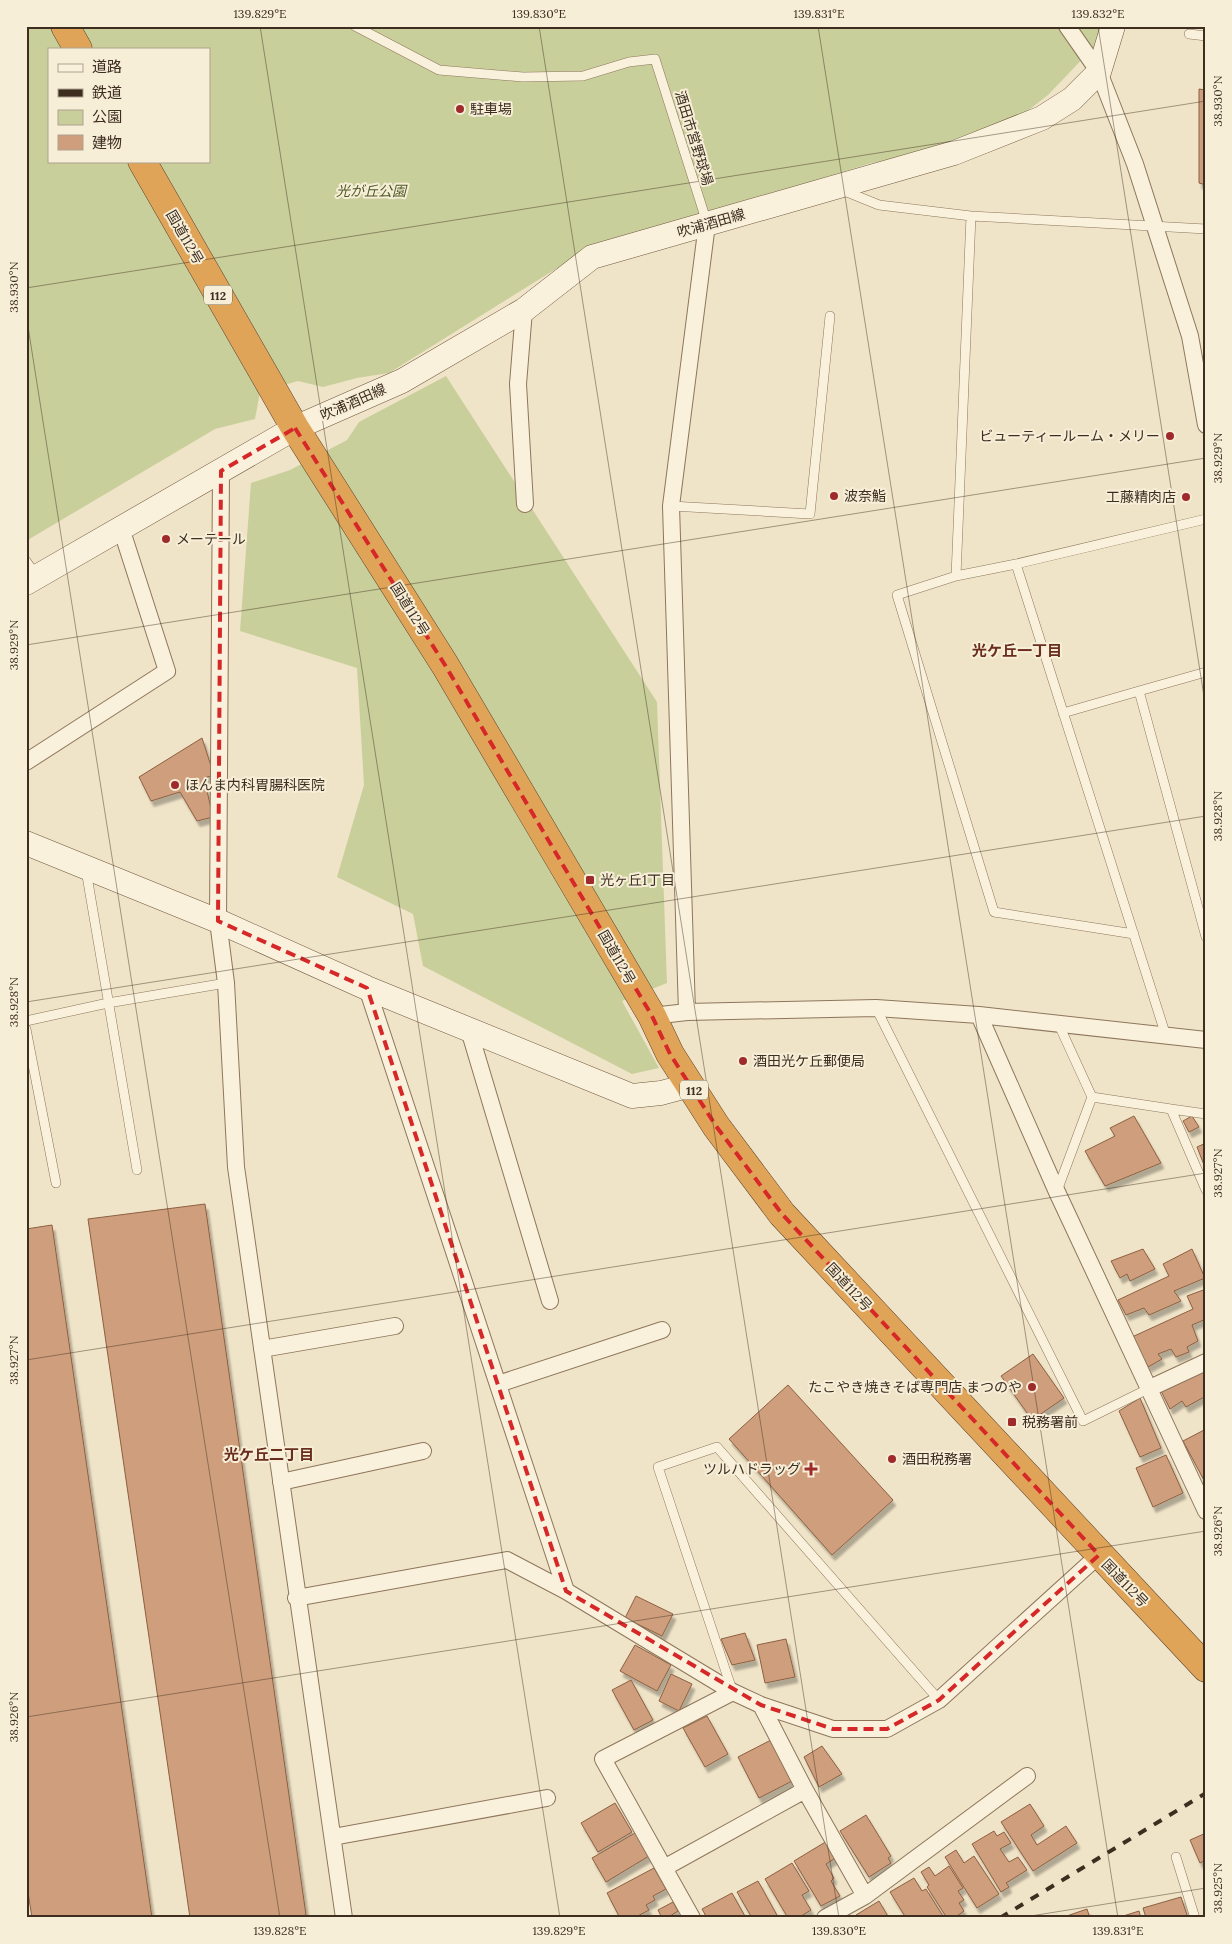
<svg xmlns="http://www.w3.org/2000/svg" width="1232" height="1944" font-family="Lora,'Noto Sans JP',serif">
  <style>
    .green { fill: #c9cf9b; fill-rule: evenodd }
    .building { fill: #cf9f7d; stroke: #8d5f41; filter: url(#shadow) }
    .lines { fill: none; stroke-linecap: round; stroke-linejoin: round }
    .lane-casing { stroke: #8d765c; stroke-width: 10 }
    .street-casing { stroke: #8d765c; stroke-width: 18 }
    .secondary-casing { stroke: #6f573f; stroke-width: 25 }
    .highway-casing { stroke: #5b4430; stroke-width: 29 }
    .lane { stroke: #faf1dc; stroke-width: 9 }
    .street { stroke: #faf1dc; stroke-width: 16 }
    .secondary { stroke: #faf1dc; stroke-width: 24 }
    .highway { stroke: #e0a458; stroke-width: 28 }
    .rail { stroke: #3d2e20; stroke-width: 4; stroke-dasharray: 9 9; stroke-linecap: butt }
    .marked { fill: none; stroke: #d62828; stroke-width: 4; stroke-dasharray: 10 6; stroke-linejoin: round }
    .ticks { fill: none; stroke: #3d2e20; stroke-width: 1; stroke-opacity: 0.45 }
    .poi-dot { fill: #9e2a2b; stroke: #f7eed8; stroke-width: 2 }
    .labels { text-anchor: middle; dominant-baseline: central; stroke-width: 4; stroke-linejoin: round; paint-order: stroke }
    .shield { fill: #f7eed8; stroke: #756857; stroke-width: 1 }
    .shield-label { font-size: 12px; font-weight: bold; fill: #3d2e20 }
    .poi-label { font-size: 14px; fill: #3d2e20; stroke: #f7eed8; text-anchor: start }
    .street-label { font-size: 14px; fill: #3d2e20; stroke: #f7eed8 }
    .park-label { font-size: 14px; font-style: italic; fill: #4d5a26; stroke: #f7eed8 }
    .neighbourhood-label { font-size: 15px; font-weight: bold; fill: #6b2e1e; stroke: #f7eed8 }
    .neatline { fill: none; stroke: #3d2e20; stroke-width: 2 }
    .ticks-label { font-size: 12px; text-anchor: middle; fill: #3d2e20 }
  </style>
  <defs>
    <filter id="shadow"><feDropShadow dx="3" dy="5.5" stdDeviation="1" flood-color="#0004"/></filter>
  </defs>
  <rect width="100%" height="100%" fill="#f0e4c8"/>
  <path class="green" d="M26,26H1114L1048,95L1008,126L980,139L868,164L583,252L389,373L357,378L323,387L298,381L260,392L255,419L215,429L26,541ZM49,49H209V161H49Z
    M446,376L657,702L667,983L622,1001L659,1068L632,1074L423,966L413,914L337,877L364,785L357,668L240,631L251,483L290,470L347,440L359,422Z"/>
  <path class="building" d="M1199,89L1206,90V185L1199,183Z
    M202,738L214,775L204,778L213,817L197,821L180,792L151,801L139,777Z
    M1134,1116L1161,1163L1105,1186L1085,1151L1115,1136L1110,1128Z
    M1192,1116L1199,1127L1189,1132L1183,1121Z
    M1206,1143V1170L1197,1147Z
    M205,1204L306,1915L294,1918H190L88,1219Z
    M52,1225L152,1918H32L26,1879V1229Z
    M1143,1249L1155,1269L1130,1281L1127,1274L1120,1278L1111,1261Z
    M1192,1249L1205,1278L1174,1291L1181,1301L1149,1315L1144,1308L1126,1315L1118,1300L1169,1276L1163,1264Z
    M1206,1289V1319L1192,1325L1198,1341L1187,1347L1189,1352L1176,1357L1171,1349L1158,1354L1162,1359L1148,1367L1132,1337L1193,1309L1187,1296Z
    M1033,1354L1064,1398L1032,1420L1001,1376Z
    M1206,1369V1396L1186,1407L1182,1401L1170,1409L1161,1391Z
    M788,1385L893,1500L832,1555L729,1439Z
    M1140,1398L1161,1448L1140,1457L1119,1411Z
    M1206,1429V1481L1205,1482L1183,1441Z
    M1166,1455L1183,1493L1153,1507L1136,1468Z
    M636,1596L673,1614L662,1636L625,1618Z
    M745,1633L755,1660L732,1665L721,1639Z
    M786,1639L795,1677L765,1683L757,1645Z
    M635,1645L671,1665L657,1691L620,1671Z
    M671,1674L692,1684L679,1711L659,1701Z
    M631,1680L653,1720L634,1730L612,1690Z
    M707,1716L728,1754L705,1767L683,1728Z
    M771,1740L792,1781L759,1798L738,1757Z
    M822,1746L842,1774L819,1787L804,1757Z
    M615,1803L632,1832L598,1852L581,1823Z
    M1030,1804L1044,1826L1031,1835L1037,1845L1066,1826L1077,1843L1033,1871L1001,1822Z
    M866,1815L891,1856L888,1858L891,1863L869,1877L840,1831Z
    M994,1831L997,1836L1004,1832L1011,1843L1000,1849L1009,1862L1018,1857L1027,1870L1006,1883L1009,1887L1001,1892L972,1844Z
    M635,1833L649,1856L606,1882L592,1858Z
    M1206,1833V1860L1200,1863L1190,1840Z
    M827,1841L837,1857L826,1864L834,1878L831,1881L840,1896L821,1906L794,1861Z
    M956,1850L964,1863L974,1856L999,1894L977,1908L945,1857Z
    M792,1863L809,1891L802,1895L811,1910L798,1918H788L765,1879Z
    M949,1866L963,1888L958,1891L964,1900L959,1903L964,1911L954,1918H947L927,1887L929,1885L921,1872L929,1867L935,1876Z
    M654,1868L666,1889L653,1896L655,1900L646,1905L649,1910L634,1918H620L607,1893Z
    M914,1878L922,1891L926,1889L943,1916L906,1918L890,1892Z
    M758,1881L778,1917L777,1918H752L737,1892Z
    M732,1893L746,1918H707L702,1909Z
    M1181,1897L1188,1918H1146L1143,1908Z
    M879,1901L889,1918H857L856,1915Z
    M673,1902L678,1911L667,1918H662L658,1910Z
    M1087,1909L1090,1918H1061Z
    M1139,1911L1141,1918H1117Z"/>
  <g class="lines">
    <g class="lane-casing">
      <path id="lane" d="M355,26L439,70L523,77L583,76L629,62L655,59L707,223
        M1189,34L1206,36
        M842,190L879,205L971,216L1206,229
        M971,216L956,576L1016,564L1206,519
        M671,506L810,514L830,316
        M26,561L36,575
        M1016,564L1166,1036
        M956,576L897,595L994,912L1134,934
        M1206,672L1139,691L1206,937
        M1063,713L1139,691
        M86,870L137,1170
        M876,1008L1083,1421L1148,1389
        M26,1021L108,1003L226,983
        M1059,1025L1092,1097L1171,1109L1206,1190
        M26,1029L56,1183
        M1171,1109L1206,1114
        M1057,1191L1092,1097
        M732,1690L658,1467L717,1447L939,1700
        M1176,1857L1195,1918"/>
    </g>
    <g class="street-casing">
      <path id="street" d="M1067,26L1099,72L1135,164L1190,336L1206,425
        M524,310L518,384L525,504
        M221,471L218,921L226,983L236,1167L344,1918
        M26,762L167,671L121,528
        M367,988L566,1591L733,1692L761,1705L833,1729H887L939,1700L1099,1555
        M687,1012L876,1008L979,1015L1206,1040
        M979,1015L1057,1192L1206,1511
        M652,1016L687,1012L671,506L707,224
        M469,1030L550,1301
        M262,1349L395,1326
        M498,1384L662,1330
        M1148,1389L1206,1362
        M281,1482L423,1451
        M296,1598L507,1560L566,1591
        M761,1705L805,1790L865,1896
        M333,1837L547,1798
        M664,1868L805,1790
        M692,1918L603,1759L733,1692
        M825,1918L865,1896L1027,1776"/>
    </g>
    <g class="secondary-casing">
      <path id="secondary" d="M26,583L295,428L402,381L524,310L592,257L954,153L1042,118L1072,99L1099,72L1113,26
        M26,843L218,921L367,988L632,1096L661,1093L691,1085"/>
    </g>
    <g class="highway-casing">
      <path id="highway" d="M65,26L78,49
        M142,161L295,428L445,665L652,1016L670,1054L716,1126L782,1214L1206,1668"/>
    </g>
    <use href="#lane" class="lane"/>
    <use href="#street" class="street"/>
    <use href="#secondary" class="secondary"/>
    <use href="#highway" class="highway"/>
    <path class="rail" d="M1000,1918L1206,1793"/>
  </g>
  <path class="marked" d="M295,428L445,665L652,1016L670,1054L716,1126L782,1214L1099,1555L939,1700L887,1729H833L761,1705L566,1591L367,988L218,921L221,471Z"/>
  <path class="ticks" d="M260,26L560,1918M539,26L839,1918M818,26L1118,1918M1098,26L1206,709M26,288L1206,101M26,314L280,1918M26,645L1206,458M26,1002L1206,816M26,1360L1206,1173M26,1717L1206,1531M1018,1918L1206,1888"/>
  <g class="poi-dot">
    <circle cx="460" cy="109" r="5"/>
    <circle cx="1170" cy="436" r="5"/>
    <circle cx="834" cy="496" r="5"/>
    <circle cx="1186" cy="497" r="5"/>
    <circle cx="166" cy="539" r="5"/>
    <circle cx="175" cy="785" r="5"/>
    <rect x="585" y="875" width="10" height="10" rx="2.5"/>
    <circle cx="743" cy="1061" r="5"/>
    <circle cx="1032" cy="1387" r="5"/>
    <rect x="1007" y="1417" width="10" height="10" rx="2.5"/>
    <circle cx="892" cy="1459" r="5"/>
    <path d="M808.5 1461.5h5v5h5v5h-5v5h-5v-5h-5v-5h5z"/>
  </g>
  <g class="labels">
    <g class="shield">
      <rect x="204" y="285.5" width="28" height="19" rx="4"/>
      <rect x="680" y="1080.5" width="28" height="19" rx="4"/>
    </g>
    <g class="shield-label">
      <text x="218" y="295">112</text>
      <text x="694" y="1090">112</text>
    </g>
    <g class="poi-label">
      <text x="470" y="109">駐車場</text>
      <text x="1160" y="436" text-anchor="end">ビューティールーム・メリー</text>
      <text x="844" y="496">波奈鮨</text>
      <text x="1176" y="497" text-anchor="end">工藤精肉店</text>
      <text x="176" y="539">メーテール</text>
      <text x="185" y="785">ほんま内科胃腸科医院</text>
      <text x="600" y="880">光ヶ丘1丁目</text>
      <text x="753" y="1061">酒田光ケ丘郵便局</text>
      <text x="1022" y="1387" text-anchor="end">たこやき焼きそば専門店 まつのや</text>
      <text x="1022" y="1422">税務署前</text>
      <text x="902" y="1459">酒田税務署</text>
      <text x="801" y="1469" text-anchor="end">ツルハドラッグ</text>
    </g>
    <g class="street-label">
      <text transform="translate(694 138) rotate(73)">酒田市営野球場</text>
      <text transform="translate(711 223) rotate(-16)">吹浦酒田線</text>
      <text transform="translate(185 237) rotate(60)">国道112号</text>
      <text transform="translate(353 402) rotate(-24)">吹浦酒田線</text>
      <text transform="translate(410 609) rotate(58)">国道112号</text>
      <text transform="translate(617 957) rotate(60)">国道112号</text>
      <text transform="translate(849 1287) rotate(47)">国道112号</text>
      <text transform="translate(1125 1583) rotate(46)">国道112号</text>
    </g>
    <g class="park-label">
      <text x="371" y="191">光が丘公園</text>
    </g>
    <g class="neighbourhood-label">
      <text x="1017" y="650">光ケ丘一丁目</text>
      <text x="269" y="1454">光ケ丘二丁目</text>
    </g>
  </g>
  <rect width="1232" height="1944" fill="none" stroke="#f7eed8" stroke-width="55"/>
  <rect x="48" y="48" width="162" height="115" fill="#f7eed8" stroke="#ada18e"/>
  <rect x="58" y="64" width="25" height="8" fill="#faf1dc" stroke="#ada18e"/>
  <text x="92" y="72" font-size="15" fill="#3d2e20">道路</text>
  <rect x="58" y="89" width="25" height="8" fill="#3d2e20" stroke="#ada18e"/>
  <text x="92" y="98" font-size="15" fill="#3d2e20">鉄道</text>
  <rect x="58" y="110" width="25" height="15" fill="#c9cf9b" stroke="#ada18e"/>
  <text x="92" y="122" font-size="15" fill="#3d2e20">公園</text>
  <rect x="58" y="135" width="25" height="15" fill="#cf9f7d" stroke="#ada18e"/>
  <text x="92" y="148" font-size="15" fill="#3d2e20">建物</text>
  <rect x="28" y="28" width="1176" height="1888" class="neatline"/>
  <g class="ticks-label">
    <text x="260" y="18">139.829°E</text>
    <text x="539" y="18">139.830°E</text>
    <text x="819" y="18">139.831°E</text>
    <text x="1098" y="18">139.832°E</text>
    <text transform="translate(1218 101) rotate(-90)" y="4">38.930°N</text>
    <text transform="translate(14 287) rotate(-90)" y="4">38.930°N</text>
    <text transform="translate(1218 458) rotate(-90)" y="4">38.929°N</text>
    <text transform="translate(14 645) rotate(-90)" y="4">38.929°N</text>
    <text transform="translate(1218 816) rotate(-90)" y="4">38.928°N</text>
    <text transform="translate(14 1002) rotate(-90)" y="4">38.928°N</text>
    <text transform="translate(1218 1173) rotate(-90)" y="4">38.927°N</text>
    <text transform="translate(14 1360) rotate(-90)" y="4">38.927°N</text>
    <text transform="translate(1218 1531) rotate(-90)" y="4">38.926°N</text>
    <text transform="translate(14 1717) rotate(-90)" y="4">38.926°N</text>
    <text transform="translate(1218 1888) rotate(-90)" y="4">38.925°N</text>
    <text x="280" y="1935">139.828°E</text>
    <text x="559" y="1935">139.829°E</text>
    <text x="839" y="1935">139.830°E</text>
    <text x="1118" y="1935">139.831°E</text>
  </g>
</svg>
